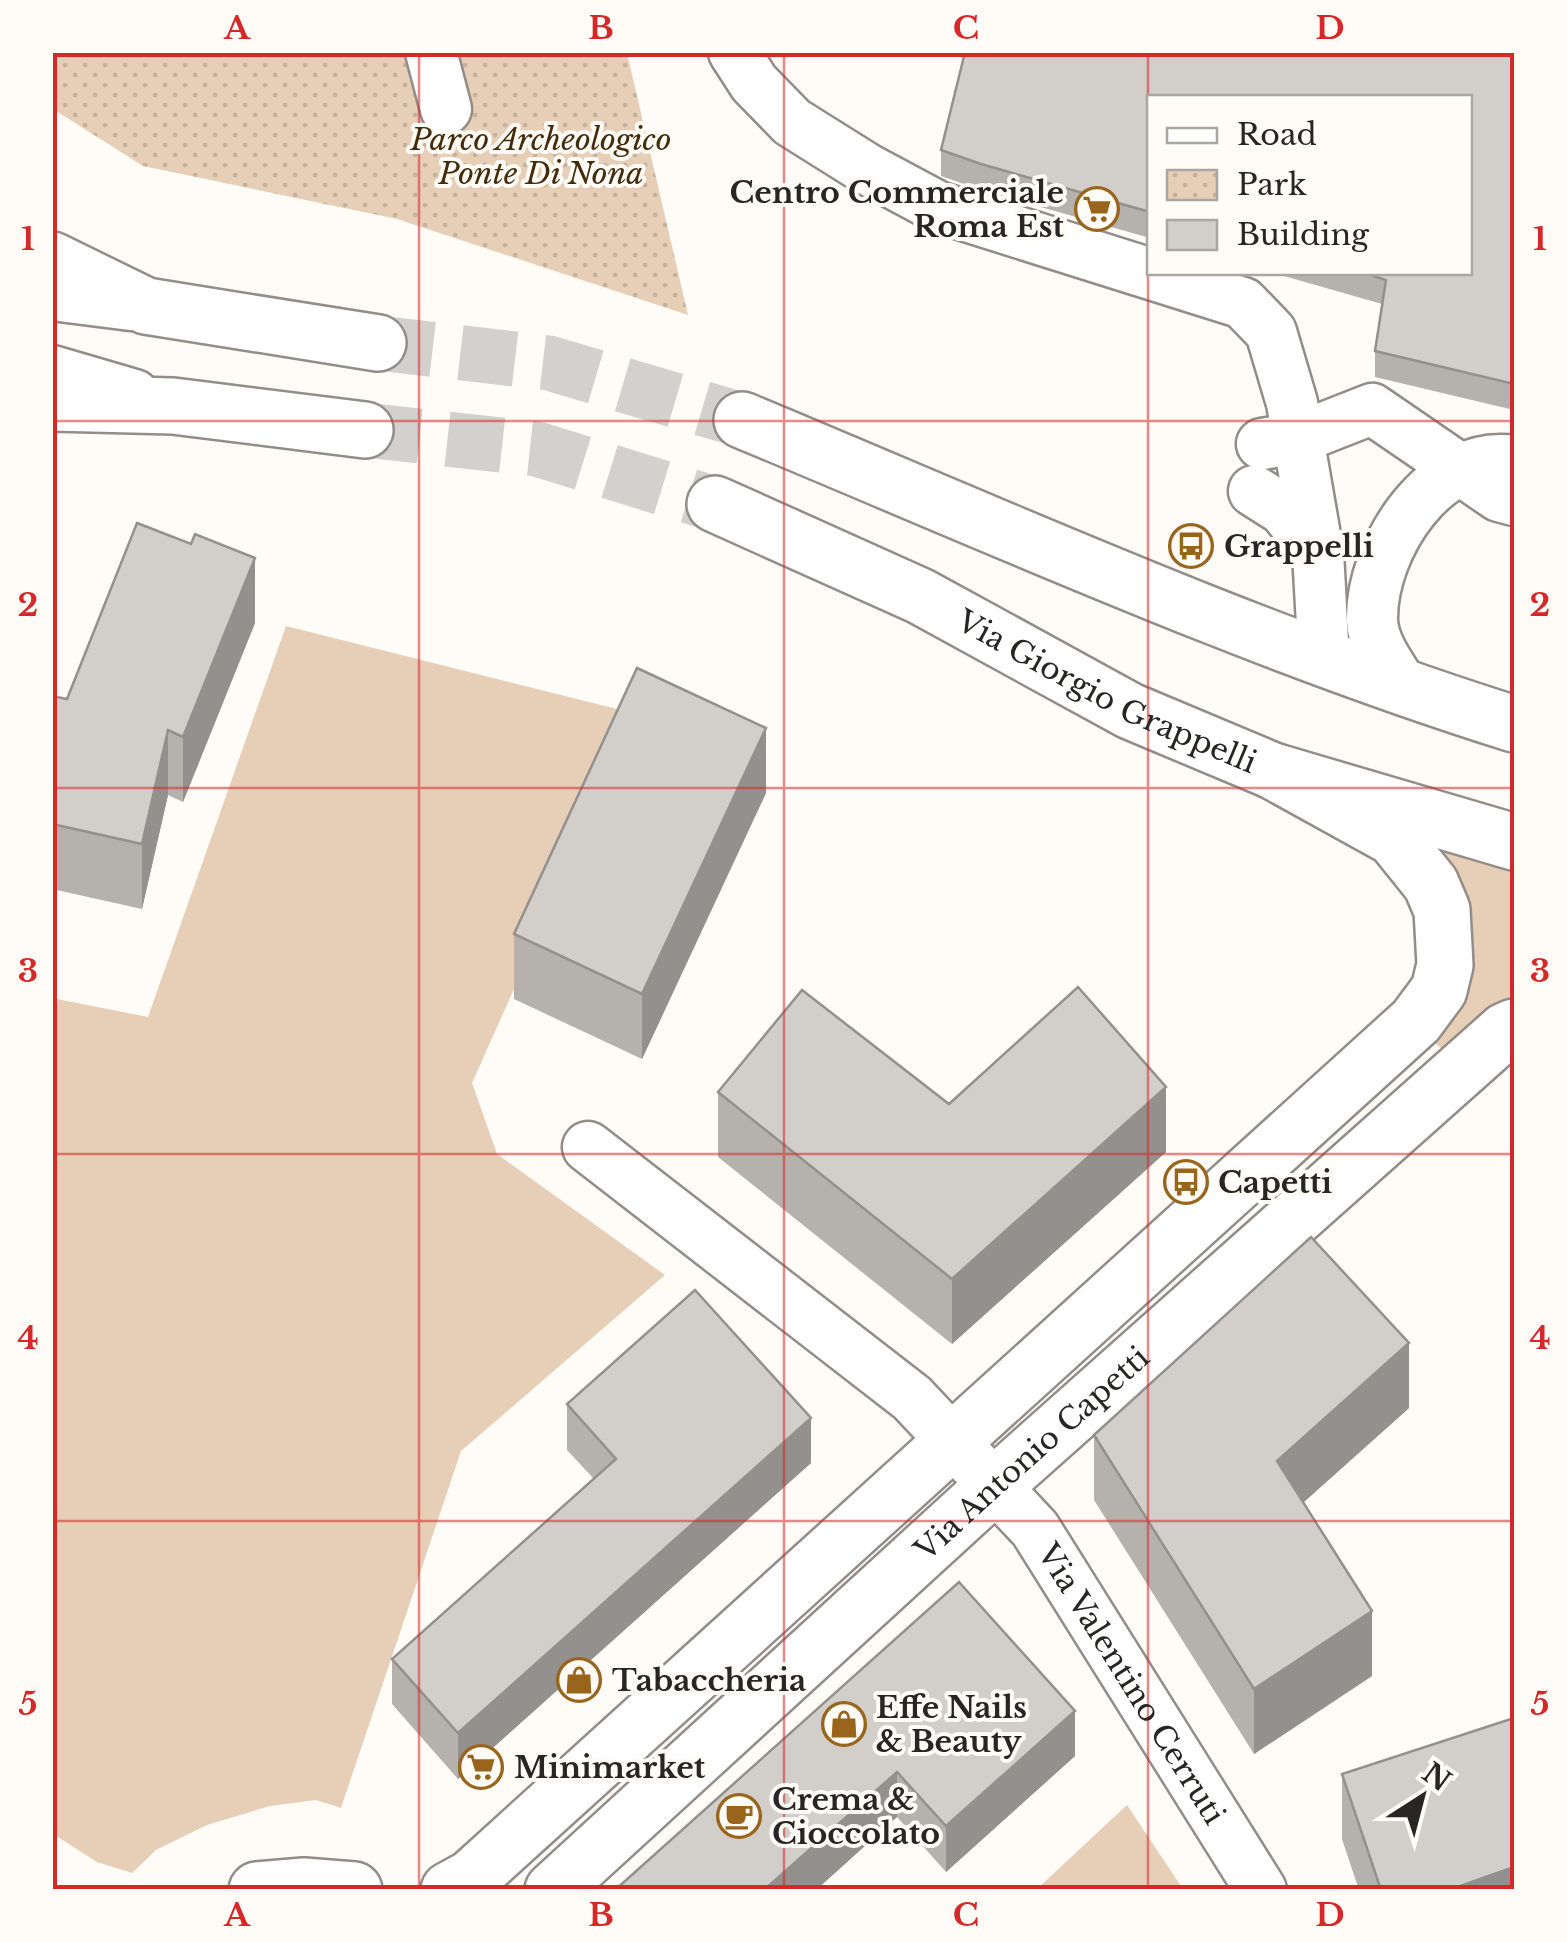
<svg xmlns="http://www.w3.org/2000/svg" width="1567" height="1942" font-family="'Libre Baskerville',serif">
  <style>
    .green { fill: #e6cfb6 }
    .park { fill: url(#park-dots) }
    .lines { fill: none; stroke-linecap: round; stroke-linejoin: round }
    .major-tunnel { stroke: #d4d0cd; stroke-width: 55; stroke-dasharray: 55 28; stroke-linecap: butt }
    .minor-casing { stroke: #928d89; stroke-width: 55 }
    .major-casing { stroke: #928d89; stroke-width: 60 }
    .minor { stroke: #fff; stroke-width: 50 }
    .major { stroke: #fff; stroke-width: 55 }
    .wall { fill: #b5b1ad }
    .shaded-wall { fill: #93908d }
    .building { fill: #d2cec9; stroke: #93908d; stroke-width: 2.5 }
    .grid { fill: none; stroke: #d62828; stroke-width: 2.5; stroke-opacity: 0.55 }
    .labels { text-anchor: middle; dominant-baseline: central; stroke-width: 8; stroke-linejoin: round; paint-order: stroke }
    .park-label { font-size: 30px; font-style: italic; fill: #442b0a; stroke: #fffbf7 }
    .poi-label { font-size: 30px; font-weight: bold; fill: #282624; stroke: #fffbf7; text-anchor: start }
    .street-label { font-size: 30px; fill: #282624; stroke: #fffbf7 }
    .neatline { fill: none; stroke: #d62828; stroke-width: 4 }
    .grid-label { font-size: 32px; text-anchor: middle; font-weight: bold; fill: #d62828 }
  </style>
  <defs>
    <pattern id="park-dots" width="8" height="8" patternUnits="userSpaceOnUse" patternTransform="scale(2.5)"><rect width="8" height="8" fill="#e6cfb6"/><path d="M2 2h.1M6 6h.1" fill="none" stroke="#c5b29c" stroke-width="1.8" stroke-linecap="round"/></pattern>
  </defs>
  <rect width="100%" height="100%" fill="#fffbf7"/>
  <path class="green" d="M286,626L637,714L472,1083L497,1154L665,1275L461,1451L341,1808L316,1800L270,1806L207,1825L156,1850L132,1873L97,1862L53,1834L52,998L148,1017Z
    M1437,845L1514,872V1002L1459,1034L1442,1049L1435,1043L1455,1016L1463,997L1433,858Z
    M1127,1805L1183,1889H1037Z"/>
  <path class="park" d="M52,53H627L688,315L397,219L143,166L53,109Z"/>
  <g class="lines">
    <path class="major-tunnel" d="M378,343L549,363L742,420
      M365,430L537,449L715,504"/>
    <g class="minor-casing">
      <g id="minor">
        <path d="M431,52L446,109"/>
        <path d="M734,52L754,83L792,122L867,169L938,207L1243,303L1271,332L1292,403L1318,553"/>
        <path d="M52,295L131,305"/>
        <path d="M52,371L134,395"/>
        <path d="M1262,444L1298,438L1372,409L1499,496L1514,500"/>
        <path d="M1254,491L1284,510L1318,553L1324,660"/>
        <path d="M1404,689C1392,668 1373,646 1372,620C1371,548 1435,449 1514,461"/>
        <path id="s1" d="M588,1147L912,1398L1035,1529L1261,1890"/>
      </g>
    </g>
    <g class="major-casing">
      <g id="major">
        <path d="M52,260L146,306L378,343"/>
        <path d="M52,403L173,406L365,430"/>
        <path d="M742,420C997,526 1250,641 1514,724"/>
        <path id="s2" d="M715,504L920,596L1130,711L1273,771L1514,842"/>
        <path d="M257,1890L304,1886L354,1890"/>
        <path d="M449,1890L471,1878L1416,1021L1439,990L1445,965L1442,910L1431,884L1394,838L1273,771"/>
        <path id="s3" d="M553,1890L994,1486L1505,1031L1514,1027"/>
      </g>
    </g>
    <use href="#minor" class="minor"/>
    <use href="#major" class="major"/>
  </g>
  <path class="wall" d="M965,52H1514V410L1375,377V351L1382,304L1270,272H1470V98H1150V238L981,190L941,176V150Z
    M255,623L183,802L168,795L142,909L52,889V696L67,699Z
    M766,793L642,1059L514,999V934Z
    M718,1092L949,1104L1166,1152L952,1344L718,1157Z
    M567,1404L811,1463L458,1779L392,1704V1659L594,1479L567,1450Z
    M1409,1408L1304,1502L1372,1676L1254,1754L1094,1500V1435Z
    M959,1582L1075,1756L946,1872L897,1817L816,1890H615Z
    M1342,1774L1514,1890H1359L1342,1839Z"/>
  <path class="shaded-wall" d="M255,558V623L183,802V737Z
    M766,728V793L642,1059V994Z
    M168,730V795L142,909V844Z
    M1166,1087V1152L952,1344V1279Z
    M1409,1343V1408L1277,1526V1461Z
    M811,1418V1463L458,1779V1733Z
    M1372,1611V1676L1254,1754V1689Z
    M1075,1711V1756L946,1872V1826Z
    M897,1772V1817L816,1890H764Z
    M1514,1867V1890H1449Z"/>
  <path class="building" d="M965,52H1514V384L1375,351L1386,280L1362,272H1470V98H1150V212L981,164L941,150Z
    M137,523L191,544L195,534L255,558L183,737L168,730L142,844L52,824V696L67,699Z
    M637,668L766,728L642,994L514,934Z
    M1078,987L1166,1087L952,1279L718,1092L802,990L949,1104Z
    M1311,1237L1409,1343L1277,1461L1372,1611L1254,1689L1094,1435Z
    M695,1290L811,1418L458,1733L392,1659L616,1459L567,1404Z
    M959,1582L1075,1711L946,1826L897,1772L764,1890H615Z
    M1514,1718V1867L1449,1890H1381L1342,1774Z"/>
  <path class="grid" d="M419,52V1890M784,52V1890M1148,52V1890M52,421H1514M52,788H1514M52,1154H1514M52,1521H1514"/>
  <defs>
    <g id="supermarket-ring" transform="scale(2.25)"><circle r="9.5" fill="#fffbf7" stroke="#99641c" stroke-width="1.5"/><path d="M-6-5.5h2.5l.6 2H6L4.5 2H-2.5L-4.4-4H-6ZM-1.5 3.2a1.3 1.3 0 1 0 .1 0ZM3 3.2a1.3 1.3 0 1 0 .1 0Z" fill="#99641c"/></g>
    <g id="bus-ring" transform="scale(2.25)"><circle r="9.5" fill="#fffbf7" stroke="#99641c" stroke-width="1.5"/><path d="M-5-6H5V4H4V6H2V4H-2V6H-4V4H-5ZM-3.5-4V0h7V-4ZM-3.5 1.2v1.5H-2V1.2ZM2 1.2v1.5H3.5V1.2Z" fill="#99641c"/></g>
    <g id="shop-ring" transform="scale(2.25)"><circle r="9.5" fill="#fffbf7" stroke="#99641c" stroke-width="1.5"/><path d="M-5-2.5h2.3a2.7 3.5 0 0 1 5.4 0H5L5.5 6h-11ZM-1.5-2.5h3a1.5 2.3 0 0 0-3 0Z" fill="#99641c"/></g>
    <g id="cafe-ring" transform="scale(2.25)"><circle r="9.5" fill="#fffbf7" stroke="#99641c" stroke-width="1.5"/><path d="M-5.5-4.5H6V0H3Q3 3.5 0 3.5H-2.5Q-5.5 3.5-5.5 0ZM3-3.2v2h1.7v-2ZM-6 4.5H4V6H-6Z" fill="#99641c"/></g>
  </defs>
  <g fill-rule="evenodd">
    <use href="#supermarket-ring" x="1097" y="209"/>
    <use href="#bus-ring" x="1191" y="546"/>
    <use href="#bus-ring" x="1186" y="1182"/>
    <use href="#shop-ring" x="579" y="1680"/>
    <use href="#shop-ring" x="844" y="1724"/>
    <use href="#supermarket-ring" x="481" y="1767"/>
    <use href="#cafe-ring" x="739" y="1816"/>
  </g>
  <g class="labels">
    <g class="park-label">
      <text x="541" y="139">Parco Archeologico<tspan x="541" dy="34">Ponte Di Nona</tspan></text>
    </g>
    <g class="poi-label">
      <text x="1064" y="192" text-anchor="end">Centro Commerciale<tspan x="1064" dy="34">Roma Est</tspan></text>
      <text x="1224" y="546">Grappelli</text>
      <text x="1218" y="1182">Capetti</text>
      <text x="612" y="1680">Tabaccheria</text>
      <text x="876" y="1707">Effe Nails<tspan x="876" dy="34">&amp; Beauty</tspan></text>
      <text x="514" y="1767">Minimarket</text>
      <text x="772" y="1799">Crema &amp;<tspan x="772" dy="34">Cioccolato</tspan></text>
    </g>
    <g class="street-label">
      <text stroke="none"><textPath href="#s2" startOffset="435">Via Giorgio Grappelli</textPath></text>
      <text stroke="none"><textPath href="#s3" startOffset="648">Via Antonio Capetti</textPath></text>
      <text stroke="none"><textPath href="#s1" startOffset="772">Via Valentino Cerruti</textPath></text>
    </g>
  </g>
  <rect width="1567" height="1942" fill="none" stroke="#fffbf7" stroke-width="110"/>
  <rect x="1147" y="95" width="325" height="180" fill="#fffbf7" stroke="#a9a6a3" stroke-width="2.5"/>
  <rect x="1167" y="128" width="50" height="15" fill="#ffffff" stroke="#a9a6a3" stroke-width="2.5"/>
  <text x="1237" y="145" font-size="30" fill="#282624">Road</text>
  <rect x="1167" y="170" width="50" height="30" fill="url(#park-dots)" stroke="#a9a6a3" stroke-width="2.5"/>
  <text x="1237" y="195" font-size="30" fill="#282624">Park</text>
  <rect x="1167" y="220" width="50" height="30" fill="#d2cec9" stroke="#a9a6a3" stroke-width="2.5"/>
  <text x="1237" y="245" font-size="30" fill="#282624">Building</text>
  <g transform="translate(1422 1797) rotate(36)" stroke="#fffbf7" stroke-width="8" paint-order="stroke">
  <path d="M0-8L18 38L0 25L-18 38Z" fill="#282624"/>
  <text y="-15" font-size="28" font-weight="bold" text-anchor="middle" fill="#282624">N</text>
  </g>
  <rect x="55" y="55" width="1457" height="1832" class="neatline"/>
  <g class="grid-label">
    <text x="237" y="39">A</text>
    <text x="601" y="39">B</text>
    <text x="966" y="39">C</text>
    <text x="1330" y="39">D</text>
    <text x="28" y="250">1</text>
    <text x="1540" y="250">1</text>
    <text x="28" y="616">2</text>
    <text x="1540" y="616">2</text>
    <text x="28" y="982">3</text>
    <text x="1540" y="982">3</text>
    <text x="28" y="1349">4</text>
    <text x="1540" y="1349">4</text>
    <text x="28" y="1715">5</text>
    <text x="1540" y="1715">5</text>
    <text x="237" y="1926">A</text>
    <text x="601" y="1926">B</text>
    <text x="966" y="1926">C</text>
    <text x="1330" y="1926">D</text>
  </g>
</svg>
